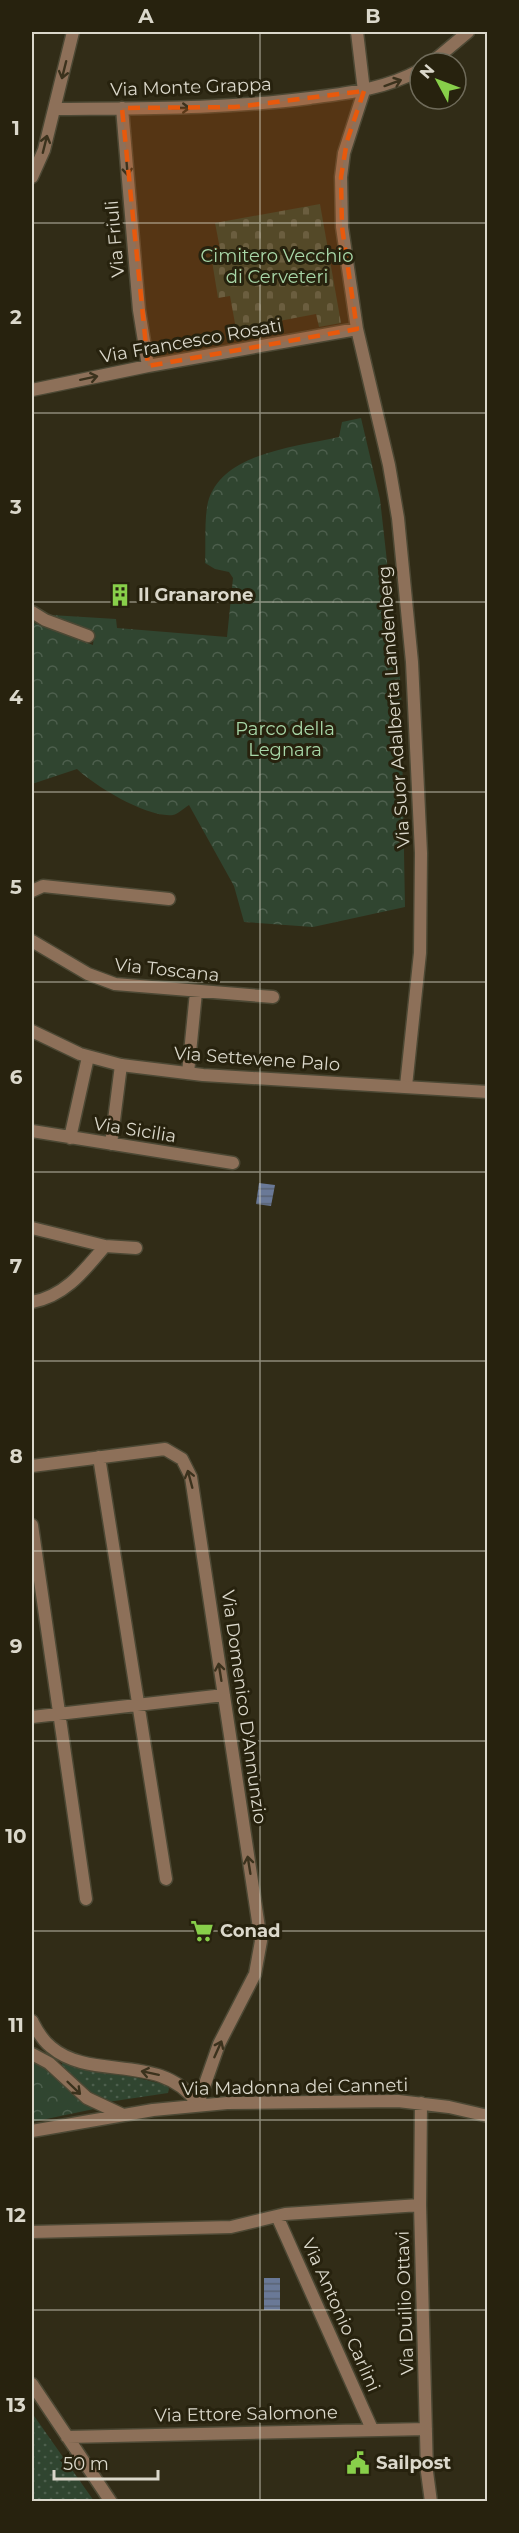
<svg xmlns="http://www.w3.org/2000/svg" width="519" height="2533" font-family="Montserrat,sans-serif">
  <style>
    .grass { fill: url(#grass-dots) }
    .cemetery { fill: url(#cemetery-stones) }
    .park { fill: url(#park-crowns) }
    .water { fill: url(#water-rules) }
    .lines { fill: none; stroke-linecap: round; stroke-linejoin: round }
    .minor-casing { stroke: #4c4834; stroke-width: 15 }
    .tertiary-casing { stroke: #4c4834; stroke-width: 15 }
    .minor { stroke: #8d7059; stroke-width: 12 }
    .tertiary { stroke: #8d7059; stroke-width: 12 }
    .oneway { stroke: #3b321d }
    .marked { fill: #e8590c; fill-opacity: 0.2; stroke: #e8590c; stroke-width: 4.5; stroke-dasharray: 12 8; stroke-linejoin: round }
    .grid { fill: none; stroke: #dbd8cb; stroke-width: 1.5; stroke-opacity: 0.55 }
    .labels { text-anchor: middle; dominant-baseline: central; stroke-width: 6; stroke-linejoin: round; paint-order: stroke }
    .street-label { font-size: 18px; fill: #dbd8cb; stroke: #27220e }
    .park-label { font-size: 18px; fill: #a8d7a8; stroke: #27220e }
    .poi-label { font-size: 18px; font-weight: bold; fill: #dbd8cb; stroke: #27220e; text-anchor: start }
    .neatline { fill: none; stroke: #dbd8cb; stroke-width: 2 }
    .grid-label { font-size: 20px; text-anchor: middle; font-weight: bold; fill: #dbd8cb }
  </style>
  <defs>
    <pattern id="grass-dots" width="8" height="8" patternUnits="userSpaceOnUse" patternTransform="scale(1.5)"><rect width="8" height="8" fill="#304530"/><path d="M2 2h.1M6 6h.1" fill="none" stroke="#4d5f4d" stroke-width="1.8" stroke-linecap="round"/></pattern>
    <pattern id="cemetery-stones" width="16" height="16" patternUnits="userSpaceOnUse" patternTransform="scale(1.5)"><rect width="16" height="16" fill="#304530"/><path d="M2 7V4a2 2 0 0 1 4 0v3zM10 15v-3a2 2 0 0 1 4 0v3z" fill="#4d5f4d"/></pattern>
    <pattern id="park-crowns" width="20" height="18" patternUnits="userSpaceOnUse" patternTransform="scale(1.5)"><rect width="20" height="18" fill="#304530"/><path d="M2 6a3 3 0 1 1 6 0M12 15a3 3 0 1 1 6 0" fill="none" stroke="#4d5f4d"/></pattern>
    <pattern id="water-rules" width="6" height="5" patternUnits="userSpaceOnUse" patternTransform="scale(1.5)"><rect width="6" height="5" fill="#6a7997"/><path d="M0 2.5h6" fill="none" stroke="#5a6373"/></pattern>
  </defs>
  <rect width="100%" height="100%" fill="#312c17"/>
  <path class="grass" d="M63,2060L167,2085L169,2089L168,2093L108,2102L95,2098L61,2068Z
    M32,2413L94,2501H32Z"/>
  <path class="cemetery" d="M320,204L341,323L319,327L316,314L236,329L230,296L218,298L212,261L222,259L215,223Z"/>
  <path class="park" d="M361,418L380,499L401,687L405,907L313,927L244,922L234,886L189,805C184,808 178,814 173,815C147,818 95,786 77,769L32,784V622L93,645L94,634L51,615L116,619L117,628L227,637L233,578L229,572L215,569L205,563C206,545 204,519 208,502C222,452 297,447 339,437L342,422Z
    M32,2059C56,2072 69,2097 94,2109L32,2122Z"/>
  <path class="water" d="M259,1183L275,1185L271,1206L256,1204Z
    M264,2278H280V2310H264Z"/>
  <g class="lines">
    <g class="minor-casing">
      <path id="minor" d="M357,32L364,91L344,153L341,177L342,227L357,329L389,465L398,518L412,662L421,853L420,953L406,1086
        M431,63L468,32
        M122,108L139,310L148,366
        M54,109C140,108 225,109 310,98C349,93 385,89 420,70
        M32,177L44,150L73,32
        M32,390L148,366L357,329
        M32,612L45,620L88,636
        M32,891L43,886L169,899
        M32,941L88,974L115,984L273,997
        M188,1073L196,992
        M32,1131L233,1163
        M70,1138L88,1057
        M111,1144L121,1065
        M32,1228L105,1246L136,1248
        M32,1302C65,1296 84,1271 105,1246
        M99,1457L166,1879
        M32,1466L165,1449L182,1459L191,1477L261,1941L255,1974L219,2044L198,2104
        M32,1525L86,1899
        M32,1717L224,1695
        M32,2021C37,2031 42,2040 51,2047C92,2082 161,2051 198,2104
        M32,2054L49,2063L87,2098L121,2114
        M421,2103L420,2205L427,2472L431,2502
        M32,2131L153,2110L227,2103L398,2101L449,2107L488,2116
        M277,2216L372,2429
        M32,2232L231,2227L285,2214L420,2205
        M32,2384L111,2502
        M67,2437L426,2429"/>
    </g>
    <g class="tertiary-casing">
      <path id="tertiary" d="M32,1031L80,1054L121,1065L203,1075L488,1092
        M32,2021V2027"/>
    </g>
    <use href="#minor" class="minor"/>
    <use href="#tertiary" class="tertiary"/>
  </g>
  <defs><path id="oneway-shaft" d="M-6 0H5M1.5-3L5.5 0L1.5 3" fill="none" stroke-width="1.6" stroke-linecap="round" stroke-linejoin="round" transform="scale(1.5)"/></defs>
  <g class="oneway">
    <use href="#oneway-shaft" transform="translate(64 70) rotate(104)"/>
    <use href="#oneway-shaft" transform="translate(393 83) rotate(-20)"/>
    <use href="#oneway-shaft" transform="translate(181 108)"/>
    <use href="#oneway-shaft" transform="translate(45 144) rotate(-76)"/>
    <use href="#oneway-shaft" transform="translate(127 167) rotate(85)"/>
    <use href="#oneway-shaft" transform="translate(89 378) rotate(-12)"/>
    <use href="#oneway-shaft" transform="translate(190 1479) rotate(-105)"/>
    <use href="#oneway-shaft" transform="translate(220 1672) rotate(-99)"/>
    <use href="#oneway-shaft" transform="translate(249 1865) rotate(-99)"/>
    <use href="#oneway-shaft" transform="translate(218 2049) rotate(-66)"/>
    <use href="#oneway-shaft" transform="translate(150 2073) rotate(-168)"/>
    <use href="#oneway-shaft" transform="translate(74 2088) rotate(44)"/>
  </g>
  <path class="marked" d="M364,91L347,141L341,177L342,227L357,329L148,366L122,108L235,107Z"/>
  <path class="grid" d="M260,32V2502M32,223H488M32,413H488M32,602H488M32,792H488M32,982H488M32,1172H488M32,1361H488M32,1551H488M32,1741H488M32,1931H488M32,2120H488M32,2310H488"/>
  <defs>
    <g id="building-bare" transform="scale(1.8)"><path d="M-4-6H4V6H1V3H-1V6H-4ZM-2.5-4.3h1.7v1.8h-1.7ZM.8-4.3h1.7v1.8H.8ZM-2.5-1h1.7V.8h-1.7ZM.8-1h1.7V.8H.8Z" fill="#88cf4a" stroke="#27220e" stroke-width="2.5" paint-order="stroke"/></g>
    <g id="supermarket-bare" transform="scale(1.8)"><path d="M-6-5.5h2.5l.6 2H6L4.5 2H-2.5L-4.4-4H-6ZM-1.5 3.2a1.3 1.3 0 1 0 .1 0ZM3 3.2a1.3 1.3 0 1 0 .1 0Z" fill="#88cf4a" stroke="#27220e" stroke-width="2.5" paint-order="stroke"/></g>
    <g id="civic-bare" transform="scale(1.8)"><path d="M-.6-6.5H3V-4.5H.6V-3L4-1V1h2V6H-6V1h2V-1L-.6-3ZM-1.2 2.5V6h2.4V2.5Z" fill="#88cf4a" stroke="#27220e" stroke-width="2.5" paint-order="stroke"/></g>
  </defs>
  <g fill-rule="evenodd">
    <use href="#building-bare" x="120" y="595"/>
    <use href="#supermarket-bare" x="202" y="1931"/>
    <use href="#civic-bare" x="358" y="2463"/>
  </g>
  <g class="labels">
    <g class="street-label">
      <text transform="translate(191 87) rotate(-2)">Via Monte Grappa</text>
      <text transform="translate(115 239) rotate(-95)">Via Friuli</text>
      <text transform="translate(191 341) rotate(-10)">Via Francesco Rosati</text>
      <text transform="translate(394 707) rotate(-94)">Via Suor Adalberta Landenberg</text>
      <text transform="translate(167 970) rotate(6)">Via Toscana</text>
      <text transform="translate(257 1059) rotate(4)">Via Settevene Palo</text>
      <text transform="translate(135 1130) rotate(9)">Via Sicilia</text>
      <text transform="translate(244 1707) rotate(82)">Via Domenico D'Annunzio</text>
      <text transform="translate(295 2087) rotate(-1)">Via Madonna dei Canneti</text>
      <text transform="translate(405 2303) rotate(-92)">Via Duilio Ottavi</text>
      <text transform="translate(341 2315) rotate(66)">Via Antonio Carlini</text>
      <text transform="translate(246 2414) rotate(-1)">Via Ettore Salomone</text>
    </g>
    <g class="park-label">
      <text x="277" y="256">Cimitero Vecchio<tspan x="277" dy="21">di Cerveteri</tspan></text>
      <text x="285" y="729">Parco della<tspan x="285" dy="21">Legnara</tspan></text>
    </g>
    <g class="poi-label">
      <text x="138" y="595">Il Granarone</text>
      <text x="220" y="1931">Conad</text>
      <text x="376" y="2463">Sailpost</text>
    </g>
  </g>
  <rect width="519" height="2533" fill="none" stroke="#27220e" stroke-width="66"/>
  <g transform="translate(438 81) rotate(311)"><circle r="28" fill="#27220e" stroke="#6f6b5a" stroke-width="1.5"/>
  <path d="M0-4.5L10 22L0 15L-10 22Z" fill="#88cf4a"/>
  <text y="-9" font-size="16" font-weight="bold" text-anchor="middle" fill="#dbd8cb">N</text>
  </g>
  <path d="M54 2470v9h104v-9" fill="none" stroke="#dbd8cb" stroke-width="3"/>
  <text x="63" y="2470" font-size="18" fill="#dbd8cb" stroke="#27220e" stroke-width="4.5" paint-order="stroke">50 m</text>
  <rect x="33" y="33" width="453" height="2467" class="neatline"/>
  <g class="grid-label">
    <text x="146" y="23">A</text>
    <text x="373" y="23">B</text>
    <text x="16" y="135">1</text>
    <text x="16" y="324">2</text>
    <text x="16" y="514">3</text>
    <text x="16" y="704">4</text>
    <text x="16" y="894">5</text>
    <text x="16" y="1084">6</text>
    <text x="16" y="1273">7</text>
    <text x="16" y="1463">8</text>
    <text x="16" y="1653">9</text>
    <text x="16" y="1843">10</text>
    <text x="16" y="2032">11</text>
    <text x="16" y="2222">12</text>
    <text x="16" y="2412">13</text>
  </g>
</svg>
